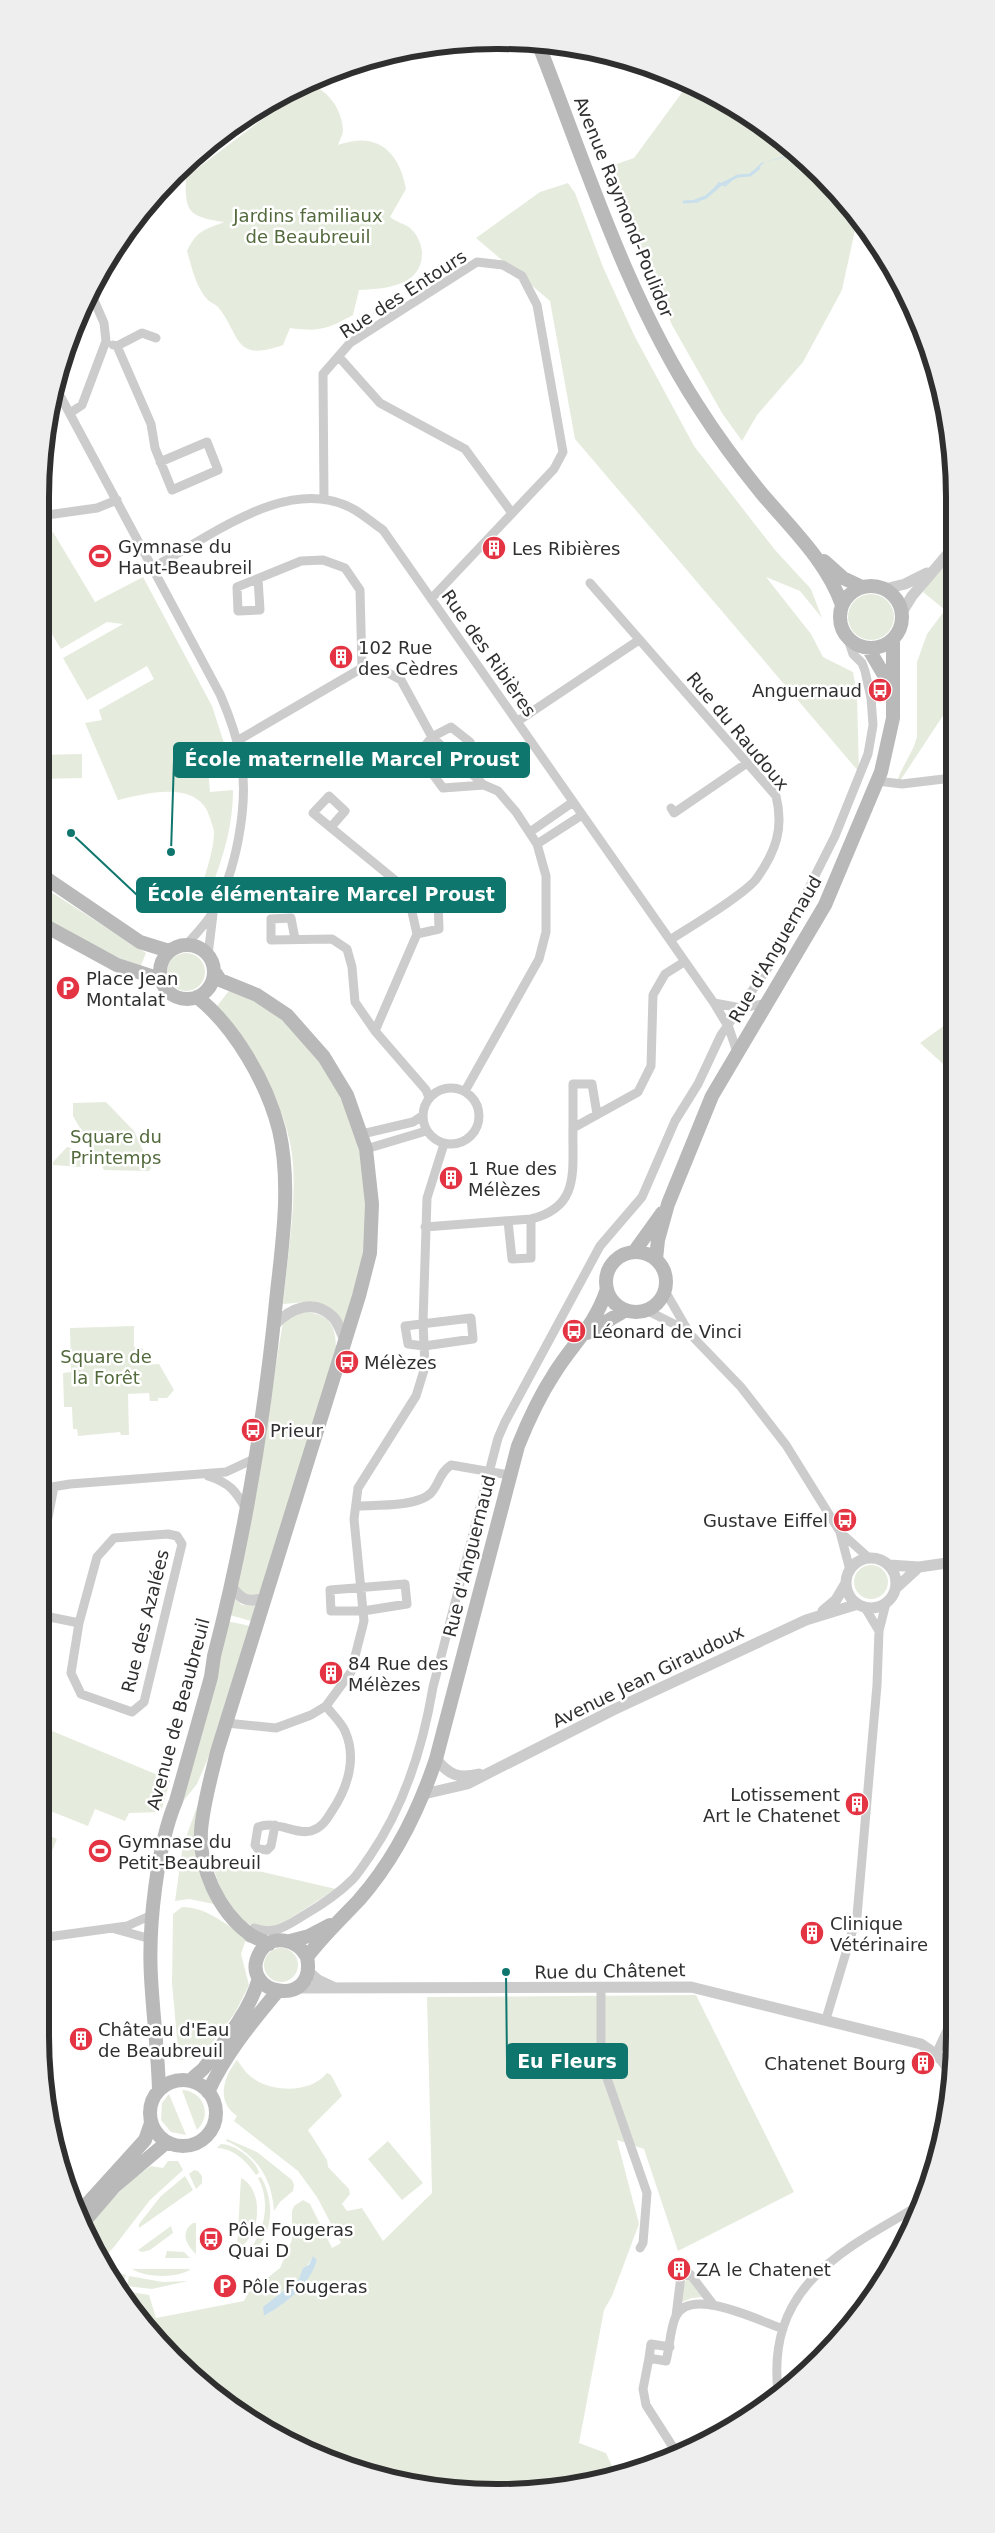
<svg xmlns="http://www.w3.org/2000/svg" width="995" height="2533" font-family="'DejaVu Sans',sans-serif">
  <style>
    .green { fill: #e5ecdd; fill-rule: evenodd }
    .water { fill: #c9dfec }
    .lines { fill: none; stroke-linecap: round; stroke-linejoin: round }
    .stream { stroke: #c9dfec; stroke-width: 3 }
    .minor { stroke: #ccc; stroke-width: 9 }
    .tertiary { stroke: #ccc; stroke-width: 11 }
    .secondary { stroke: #b9b9b9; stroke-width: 14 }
    .labels { text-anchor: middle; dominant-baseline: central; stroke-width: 5; stroke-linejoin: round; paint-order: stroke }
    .street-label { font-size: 18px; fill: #2f2f2f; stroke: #fff }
    .park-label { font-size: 18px; fill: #536a3c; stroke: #fff }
    .poi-label { font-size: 18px; fill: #2f2f2f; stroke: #fff; text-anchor: start }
    .rim { fill: none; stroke: #2f2f2f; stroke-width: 6 }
    .leader { fill: none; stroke: #0f766e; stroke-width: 2 }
    .callout-dot { fill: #0f766e; stroke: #fff; stroke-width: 2 }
    .callout { fill: #0f766e; stroke: #0f766e; stroke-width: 2 }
    .callout-label { font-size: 19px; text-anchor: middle; font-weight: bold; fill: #fff }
  </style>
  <rect width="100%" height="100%" fill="#fff"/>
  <path class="green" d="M309,84C328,90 342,109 343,130C343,135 339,141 338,145C376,131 399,150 406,189L390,217C396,222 405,224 410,228C417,234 421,243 422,252C423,286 385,289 359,290L353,315C328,329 318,332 290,328L283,345C233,363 241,335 218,307C215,304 211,303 208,300C196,288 192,268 187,251C197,230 204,230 224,222C190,217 184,213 186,177Z
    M686,87L751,117L842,196L853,215L855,230L842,290L803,362L757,415L742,441L722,413L672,325L608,167L634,158Z
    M568,183L575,193L603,267L634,335L694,446L775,550L811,589L822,618L800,591L766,577L811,634L823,657L853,672L857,695L859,772L575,439L550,301L476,238L540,192Z
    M53,532L95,602L143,577L212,706L227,752L207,756L210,792L233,790C233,830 221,863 207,900L200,894C204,876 214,851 214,833C214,828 211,823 210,818C199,779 147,793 118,800L85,723L102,720L99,710L154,679L147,666L87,700L63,658L123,624L107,622L61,649L40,615V540Z
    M951,550L952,702L896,787C899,768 913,755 917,736V662L927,634L945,610L923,592Z
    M848 617a23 23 0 1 1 46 0a23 23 0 1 1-46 0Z
    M82,754V778L40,779V755Z
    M40,885L146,953L140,968L86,942L40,916Z
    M167 972a19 19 0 1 1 38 0a19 19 0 1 1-38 0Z
    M229,991C247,998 265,1004 280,1016C341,1068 375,1160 365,1239C362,1269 352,1298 343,1327L307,1302L283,1304C287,1259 296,1210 293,1164C290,1112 252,1043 217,1006Z
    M952,1020L953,1073L920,1043Z
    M106,1102L134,1131L151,1168L149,1171L104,1170L73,1116V1103Z
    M67,1147L78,1150L83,1158L81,1167L53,1165V1162Z
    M299,1312C329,1312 336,1323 336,1351L263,1588L257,1595L250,1597L239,1591L237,1583L252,1510L283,1322Z
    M134,1326V1347L143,1348L140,1365L159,1364L174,1390L167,1398H158V1401H150L149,1393L128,1394L129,1435H121L120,1432L78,1436L77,1429H73L72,1407H64L63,1373L71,1372L70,1328Z
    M854 1582a17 17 0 1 1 34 0a17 17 0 1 1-34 0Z
    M234,1598L242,1605L256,1606L251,1621L230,1615Z
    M227,1621L250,1626L209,1756L197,1784L181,1804Z
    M40,1726L170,1780L161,1812L129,1813L125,1821L95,1809L88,1826L40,1807Z
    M207,1780L198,1818L214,1904L189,1899L175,1901L183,1845Z
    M40,1832L57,1839L45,1868L40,1866Z
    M211,1860L336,1889L275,1928C235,1934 220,1891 211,1860Z
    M182,1907C207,1907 224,1924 245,1936L246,1939L241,1954L249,1985L235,2013L202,2056L179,2060L172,1983L173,1914Z
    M264 1965a17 17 0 1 1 34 0a17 17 0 1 1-34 0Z
    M696,1995L794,2192L678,2251L644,2149L617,2140L639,2224L612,2296L604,2310L579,2443L606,2453L616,2475L587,2484L438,2489L351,2469L269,2432L153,2337L120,2290L149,2295L156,2318L244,2301L248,2293L280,2268L292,2240V2211L294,2206L303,2200L310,2204L332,2248L341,2243L317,2197L298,2171L234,2121L237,2116C216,2102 223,2077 237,2060C241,2065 245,2072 250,2076C270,2093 310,2094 327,2073L331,2075L342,2096L308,2130L327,2160L328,2167L349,2189L350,2194L342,2204L347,2211L362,2208L383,2241L432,2193L427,1997ZM313,2257L317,2260C311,2281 283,2306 264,2316L299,2279Z
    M182,2090C203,2091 213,2114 197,2130Z
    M169,2094L186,2135L171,2132L161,2120L162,2103Z
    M227,2139L257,2152L292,2180L294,2185L293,2191L280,2202L274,2211C272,2178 256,2154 226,2141Z
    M388,2141L423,2183L402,2200L368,2159Z
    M221,2144C235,2144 256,2160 259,2173L256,2175C247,2162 235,2149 217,2148Z
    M168,2161H178L183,2170L150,2200L114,2247L100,2261L85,2229C106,2205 125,2184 151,2166L163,2168Z
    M194,2170L198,2171L202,2176V2183L196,2189L189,2174Z
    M185,2176L193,2190L139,2228V2224L161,2196Z
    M261,2177C275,2201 274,2236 251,2254L248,2252C265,2231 271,2202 258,2178Z
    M241,2178C265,2190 261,2238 237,2249Z
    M193,2223H196V2254C186,2245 180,2232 193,2223Z
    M171,2226L173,2233L150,2250L142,2252L138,2250Z
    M167,2251L184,2252L190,2258H165Z
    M105,2269L126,2275L123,2285H116Z
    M132,2269H189L190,2270C176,2278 146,2278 132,2269Z
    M129,2276L163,2282L188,2281L152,2289L127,2286Z
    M686,2280H689L702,2297L692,2298L682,2302V2289Z"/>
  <path class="water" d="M793,154L795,155L765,162L750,175L736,177L725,187L720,184L705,199L697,201L705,198L719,182L724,185L736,175L750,174L761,163Z
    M313,2256L317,2260C310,2285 285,2304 264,2316L263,2307L299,2279L303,2268L309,2265Z"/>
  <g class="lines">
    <path class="stream" d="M684,202L698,201H695L706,197L720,185L738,176L750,175L759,168"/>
    <path class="minor" d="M113,345L117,346L142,333L156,338
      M117,346L151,424L155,448L172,490L218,470L207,442L160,462
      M339,357L380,403L465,449L512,513
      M55,386L220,694C229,715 237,737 241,759C249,804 236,873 213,912C206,924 195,935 186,945
      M70,413L82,405L106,341L104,323L90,291
      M324,499L323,374L350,343L477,262L503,265L522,276L537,305L563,452L554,469L431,599
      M40,516L97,508L117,500
      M153,567C210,538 289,472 355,510C365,516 374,524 383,530L714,1003L729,1028L737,1052
      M258,579L260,610L238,611L237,587L301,561L323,560L345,568L360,590L362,668
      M590,583L776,796C784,828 776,851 757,878C746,894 688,928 670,940
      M518,721L639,640
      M237,741L362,668L383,670L401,680L432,737L484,785L498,791L516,812L537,844L546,876V932L539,959L465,1091
      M460,763L470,742L451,727L432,737L418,754L443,788L484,785
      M877,781L902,784L952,778
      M671,808L674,813L747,763
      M331,827L345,811L329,796L313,813L407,890L417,934L375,1031
      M530,832L573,802
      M537,844L582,815
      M407,890L438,900L439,929L417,934
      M295,939L291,918L271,919V940L332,939L347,949L352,967L355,1002L375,1031L426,1090L429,1098
      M208,955L213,914
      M714,1003L741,1008L768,1003
      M423 1116a28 28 0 1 1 56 0a28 28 0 1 1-56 0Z
      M573,1128V1084H592L597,1114
      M362,1134L413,1122L422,1116
      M366,1149L426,1131
      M508,1221L512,1259L531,1258V1219
      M425,1227L531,1219C581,1207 572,1170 573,1128L638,1092L651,1066L653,995L665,974L684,962
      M665,1291L687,1329
      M646,1310L678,1326L691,1335L741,1387L786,1445L840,1532L869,1558
      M471,1318L473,1339L424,1346L408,1344L405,1326Z
      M208,1476C230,1483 236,1491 247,1511
      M40,1489L70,1484L226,1472L256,1458
      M356,1506C376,1505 417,1507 431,1493C440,1483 439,1473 451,1465L509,1475
      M840,1532L850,1570
      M168,1534L177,1536L182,1544L144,1702L132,1712L81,1694L71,1673L79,1623L97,1557L114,1538Z
      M40,1558L54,1487
      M405,1584L407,1604L363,1611H331L330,1590Z
      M864,1606L879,1631
      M40,1615L79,1623
      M226,1723L276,1728L311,1715L326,1706L351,1672L364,1621L354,1519L358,1488L416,1396L425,1367L423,1322L427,1198L444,1144
      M275,1825L271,1846L267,1850L258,1849L255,1845L258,1827C278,1820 295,1835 311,1831C322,1828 327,1819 332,1811C348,1787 357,1758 345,1731C341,1722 332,1714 326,1706
      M115,1929L151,1939
      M40,1938L127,1926L154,1914
      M249,1938L254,1928C275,1936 288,1925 306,1914C323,1904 338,1894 352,1880C359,1873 364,1864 370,1856C405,1805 423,1747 433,1687L498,1438L505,1422L600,1246L642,1197L675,1121L698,1084L721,1035L770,965L835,836L868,754L873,725L871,698L865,671L862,663L853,654L848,639
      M601,1987V2061L647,2193L643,2243L640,2248
      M826,2019L857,1916L877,1685L879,1631L886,1603
      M936,2054L955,2013
      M676,2316L681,2276L690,2274L712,2303
      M649,2358L651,2344L670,2347
      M778,2391C766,2286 843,2250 920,2205
      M678,2455L646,2405L643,2389L649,2358L666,2361C670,2347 670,2328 676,2316C691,2286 760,2321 783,2329"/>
    <path class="tertiary" d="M885,589L905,584L927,573
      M902,612L912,596L951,550
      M274,1325C291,1308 314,1298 333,1317C339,1323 342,1335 346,1342
      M846 1583a25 25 0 1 1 50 0a25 25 0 1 1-50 0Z
      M889,1565L919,1567L954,1562
      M231,1586C241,1600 248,1603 264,1598
      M896,1588L919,1567
      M823,1611L836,1600L846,1583
      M436,1759C449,1775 458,1779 479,1774
      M424,1794L467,1784L613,1710L806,1620L858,1604
      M308,1971L318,1980L333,1987
      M296,1988L691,1987L921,2044C933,2052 944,2059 950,2073"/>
    <path class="secondary" d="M538,43C586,165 626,295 698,406C717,436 740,467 763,495C792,529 827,562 842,605
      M824,561L843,578L862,587
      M840 617a31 31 0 1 1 62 0a31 31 0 1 1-62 0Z
      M868,648L884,675L888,689
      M40,874L140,942L169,951
      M40,923L117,965L160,979
      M160 972a27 27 0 1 1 54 0a27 27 0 1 1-54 0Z
      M214,971L220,980L257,995L287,1015L324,1057L347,1095L366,1149L372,1204L370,1253L359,1296L217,1752C211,1778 203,1804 201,1831C199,1869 219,1911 248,1933C254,1938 262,1940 269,1944
      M606 1282a30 30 0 1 1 60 0a30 30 0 1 1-60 0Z
      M634,1252L662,1213
      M656,1259L658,1240L668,1204L712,1096L825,905L881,772L893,718V639
      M587,1333L626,1310
      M290,1941L309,1936L330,1925
      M307,1957C298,1940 272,1932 260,1952C236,1994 318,2011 307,1957C323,1936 341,1919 359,1900C396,1858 419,1810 436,1759L518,1446C528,1421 539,1397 554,1374C573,1343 595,1326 607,1289
      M150 2113a33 33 0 1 1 66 0a33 33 0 1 1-66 0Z
      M191,2081C194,2075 200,2073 204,2068C225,2041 250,2011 259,1978
      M159,2090C158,2052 153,2015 151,1977C148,1927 157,1846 176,1801L211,1677L214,1656C245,1537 265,1415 277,1292C283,1239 291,1182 279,1130C267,1083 235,1027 197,997
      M208,2092C225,2055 251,2023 277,1992
      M78,2214L145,2140L151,2123
      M83,2223L114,2187L167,2142"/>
  </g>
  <defs>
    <g id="building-disc" transform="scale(1.25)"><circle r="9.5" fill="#e43343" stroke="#fff"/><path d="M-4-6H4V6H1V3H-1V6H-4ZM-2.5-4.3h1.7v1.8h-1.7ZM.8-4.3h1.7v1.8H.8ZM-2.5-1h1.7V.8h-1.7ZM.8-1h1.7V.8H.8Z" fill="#fff"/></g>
    <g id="stadium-disc" transform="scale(1.25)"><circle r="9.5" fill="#e43343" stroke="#fff"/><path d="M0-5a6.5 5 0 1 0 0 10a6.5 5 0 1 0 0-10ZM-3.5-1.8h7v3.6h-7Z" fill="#fff"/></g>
    <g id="bus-disc" transform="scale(1.25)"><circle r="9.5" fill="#e43343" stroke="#fff"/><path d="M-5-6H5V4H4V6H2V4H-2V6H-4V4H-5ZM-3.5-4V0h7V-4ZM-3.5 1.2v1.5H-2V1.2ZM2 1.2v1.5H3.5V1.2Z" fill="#fff"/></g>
    <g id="parking-disc" transform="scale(1.25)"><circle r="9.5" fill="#e43343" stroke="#fff"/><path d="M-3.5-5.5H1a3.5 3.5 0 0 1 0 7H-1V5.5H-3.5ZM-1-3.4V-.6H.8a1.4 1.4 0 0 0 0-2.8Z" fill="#fff"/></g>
  </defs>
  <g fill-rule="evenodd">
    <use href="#building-disc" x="494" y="548"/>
    <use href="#stadium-disc" x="100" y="556"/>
    <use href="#building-disc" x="341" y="657"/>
    <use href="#bus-disc" x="880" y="690"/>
    <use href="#parking-disc" x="68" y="988"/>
    <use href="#building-disc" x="451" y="1178"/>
    <use href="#bus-disc" x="574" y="1331"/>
    <use href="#bus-disc" x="347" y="1362"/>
    <use href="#bus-disc" x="253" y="1430"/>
    <use href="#bus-disc" x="845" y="1520"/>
    <use href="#building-disc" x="331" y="1673"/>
    <use href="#building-disc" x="857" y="1804"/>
    <use href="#stadium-disc" x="100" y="1851"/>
    <use href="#building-disc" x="812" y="1933"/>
    <use href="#building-disc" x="81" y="2039"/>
    <use href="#building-disc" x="923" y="2063"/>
    <use href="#bus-disc" x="211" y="2239"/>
    <use href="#building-disc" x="679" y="2269"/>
    <use href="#parking-disc" x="225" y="2286"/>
  </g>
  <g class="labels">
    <g class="street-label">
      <text transform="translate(624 207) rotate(68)">Avenue Raymond-Poulidor</text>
      <text transform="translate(403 294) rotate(-33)">Rue des Entours</text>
      <text transform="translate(489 653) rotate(55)">Rue des Ribières</text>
      <text transform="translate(738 731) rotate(50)">Rue du Raudoux</text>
      <text transform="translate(775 949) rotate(-60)">Rue d'Anguernaud</text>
      <text transform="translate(469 1556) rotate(-76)">Rue d'Anguernaud</text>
      <text transform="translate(145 1621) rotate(-76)">Rue des Azalées</text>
      <text transform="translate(648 1676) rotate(-26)">Avenue Jean Giraudoux</text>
      <text transform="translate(178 1714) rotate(-75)">Avenue de Beaubreuil</text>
      <text transform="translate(610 1971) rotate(-1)">Rue du Châtenet</text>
    </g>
    <g class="park-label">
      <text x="308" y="215">Jardins familiaux<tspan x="308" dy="21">de Beaubreuil</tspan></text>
      <text x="116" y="1136">Square du<tspan x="116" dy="21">Printemps</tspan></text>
      <text x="106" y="1356">Square de<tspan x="106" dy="21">la Forêt</tspan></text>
    </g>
    <g class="poi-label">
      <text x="118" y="546">Gymnase du<tspan x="118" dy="21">Haut-Beaubreil</tspan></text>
      <text x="512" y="548">Les Ribières</text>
      <text x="358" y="647">102 Rue<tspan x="358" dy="21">des Cèdres</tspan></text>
      <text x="862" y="690" text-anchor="end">Anguernaud</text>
      <text x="86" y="978">Place Jean<tspan x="86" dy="21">Montalat</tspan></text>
      <text x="468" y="1168">1 Rue des<tspan x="468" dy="21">Mélèzes</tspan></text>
      <text x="592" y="1331">Léonard de Vinci</text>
      <text x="364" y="1362">Mélèzes</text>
      <text x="270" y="1430">Prieur</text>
      <text x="828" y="1520" text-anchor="end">Gustave Eiffel</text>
      <text x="348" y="1663">84 Rue des<tspan x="348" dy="21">Mélèzes</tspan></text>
      <text x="840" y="1794" text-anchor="end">Lotissement<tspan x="840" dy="21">Art le Chatenet</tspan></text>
      <text x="118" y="1841">Gymnase du<tspan x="118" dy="21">Petit-Beaubreuil</tspan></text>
      <text x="830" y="1923">Clinique<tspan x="830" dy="21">Vétérinaire</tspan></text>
      <text x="98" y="2029">Château d'Eau<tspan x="98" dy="21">de Beaubreuil</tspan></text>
      <text x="906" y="2063" text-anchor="end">Chatenet Bourg</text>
      <text x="228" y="2229">Pôle Fougeras<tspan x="228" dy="21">Quai D</tspan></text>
      <text x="696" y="2269">ZA le Chatenet</text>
      <text x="242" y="2286">Pôle Fougeras</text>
    </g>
  </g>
  <path d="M0 0H995V2533H0ZM497 49H498A448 448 0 0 1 946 497V2036A448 448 0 0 1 498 2484H497A448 448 0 0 1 49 2036V497A448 448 0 0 1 497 49Z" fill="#eee" fill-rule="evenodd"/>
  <path class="rim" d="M497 49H498A448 448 0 0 1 946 497V2036A448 448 0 0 1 498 2484H497A448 448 0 0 1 49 2036V497A448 448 0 0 1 497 49Z"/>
  <path class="leader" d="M171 852L174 760M71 833L137 895M506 1972L507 2061"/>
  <g class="callout-dot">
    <circle cx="171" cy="852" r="5"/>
    <circle cx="71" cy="833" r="5"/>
    <circle cx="506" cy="1972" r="5"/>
  </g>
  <g class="callout">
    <rect x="174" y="743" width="355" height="34" rx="5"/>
    <rect x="137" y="878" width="368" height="34" rx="5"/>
    <rect x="507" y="2044" width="120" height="34" rx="5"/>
  </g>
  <g class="callout-label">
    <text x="352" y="766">École maternelle Marcel Proust</text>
    <text x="321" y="901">École élémentaire Marcel Proust</text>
    <text x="567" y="2068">Eu Fleurs</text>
  </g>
</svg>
